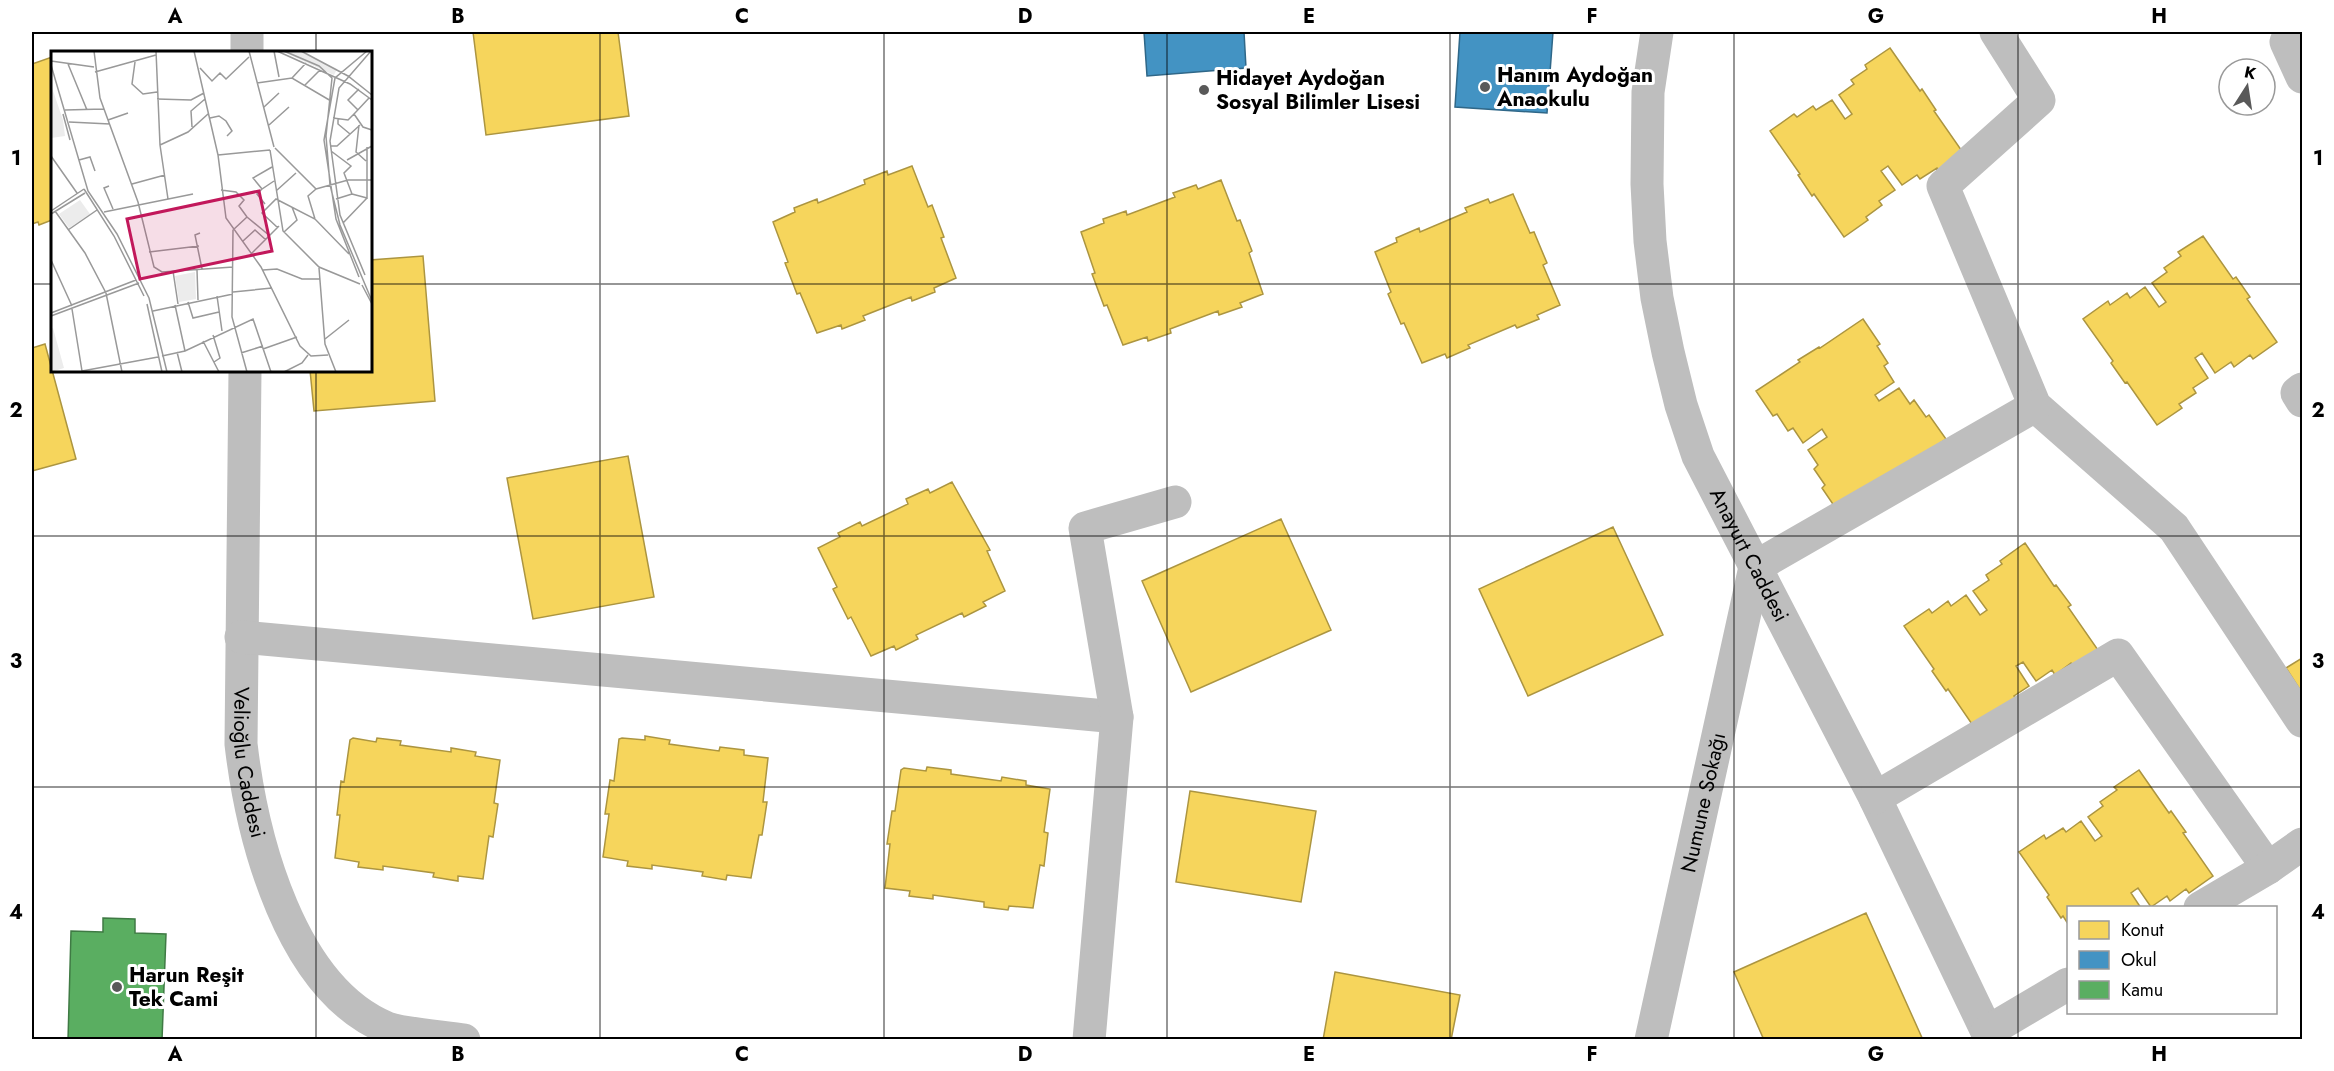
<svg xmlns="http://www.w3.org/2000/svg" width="2334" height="1071" font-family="Jost,sans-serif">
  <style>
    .homes { fill: #f6d55c; stroke: #ac9540; stroke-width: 1.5 }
    .schools { fill: #4393c3; stroke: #2f6788; stroke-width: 1.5 }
    .public { fill: #5aae61; stroke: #3f7a44; stroke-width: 1.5 }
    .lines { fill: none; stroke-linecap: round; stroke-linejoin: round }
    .street { stroke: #bebebe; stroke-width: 33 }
    .grid { fill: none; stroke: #000; stroke-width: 1.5; stroke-opacity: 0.55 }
    .poi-dot { fill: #595959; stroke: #fff; stroke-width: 2 }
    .labels { text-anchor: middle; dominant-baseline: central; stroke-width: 6; stroke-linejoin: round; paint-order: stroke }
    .poi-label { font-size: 21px; font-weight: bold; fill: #000; stroke: #fff; text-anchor: start }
    .street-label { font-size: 21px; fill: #000; stroke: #fff }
    .inset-road { fill: none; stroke: #999; stroke-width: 1.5 }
    .view { fill: #c2185b; fill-opacity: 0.15; stroke: #c2185b; stroke-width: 3 }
    .inset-edge { fill: none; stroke: #000; stroke-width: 3 }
    .neatline { fill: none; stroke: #000; stroke-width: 2 }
    .grid-label { font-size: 20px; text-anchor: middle; font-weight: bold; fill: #000 }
  </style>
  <rect width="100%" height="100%" fill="#fff"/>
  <path class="homes" d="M473,32H618L629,116L486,135Z
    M1890,48L1920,91L1922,89L1936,110L1934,111L1964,154L1939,171L1937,168L1920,179L1917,175L1902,185L1888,166L1881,171L1895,190L1879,201L1882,205L1866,217L1868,220L1844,237L1814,194L1812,196L1798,175L1800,174L1770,131L1794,114L1797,117L1813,106L1816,110L1832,100L1845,119L1852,114L1839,95L1854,84L1851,80L1867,69L1865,65Z
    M52,57V220L39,225L38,222L32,224V64Z
    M912,166L928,207L932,205L944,237L941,238L956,278L934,288L935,292L912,301L911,297L863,316L865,320L842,329L841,325L817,333L800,293L797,294L785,263L788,262L773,222L795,212L794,208L817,199L818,203L865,184L864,180L887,171L888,175Z
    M1221,180L1237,221L1240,220L1252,251L1249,253L1263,294L1240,303L1242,307L1219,315L1218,311L1170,329L1171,333L1148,341L1147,337L1123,345L1107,305L1104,306L1092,274L1095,273L1081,232L1104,223L1103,219L1126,211L1127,215L1175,197L1173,193L1196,185L1198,189Z
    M1513,194L1530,233L1534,232L1547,263L1543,265L1560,305L1537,315L1539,319L1517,328L1515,325L1468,345L1470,348L1447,358L1445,354L1422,363L1404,323L1401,324L1388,294L1391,292L1375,252L1397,242L1396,238L1419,228L1420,232L1467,212L1465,208L1488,199L1490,203Z
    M2203,236L2233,279L2236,277L2250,297L2247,299L2277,342L2253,359L2250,355L2234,367L2231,362L2215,373L2202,353L2195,358L2208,378L2193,388L2196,393L2179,404L2182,408L2157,425L2127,382L2125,383L2111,363L2113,361L2083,319L2108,301L2110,305L2127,293L2130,298L2145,287L2159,307L2166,302L2152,283L2167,272L2164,268L2181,256L2178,252Z
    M423,256L435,401L314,411L310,370H370V260Z
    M1863,319L1880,344L1877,346L1888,363L1884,366L1894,382L1875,395L1879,401L1899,388L1910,404L1914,400L1926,417L1929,415L1946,439L1839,513L1822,488L1825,485L1814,469L1818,465L1808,450L1827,437L1822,429L1803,443L1793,428L1788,431L1777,414L1773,416L1756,391L1800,362L1798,360L1819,347L1820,348Z
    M45,344L76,459L32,471V348Z
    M628,456L654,597L533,619L507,478Z
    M952,482L990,550L987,551L1005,591L983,602L986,606L964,617L962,613L916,635L918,639L896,650L894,646L871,656L851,617L848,619L833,589L837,587L818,548L840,537L838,533L860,522L862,526L908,504L906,499L928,489L930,493Z
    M1281,519L1331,630L1191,692L1142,581Z
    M1613,527L1663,635L1528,696L1479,589Z
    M2025,543L2054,586L2056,585L2071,605L2068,607L2098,650L2074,667L2071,663L2055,675L2052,670L2036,681L2023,662L2016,666L2029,686L2014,696L2017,701L1978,733L1948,689L1946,691L1932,671L1934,669L1904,626L1929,609L1932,613L1948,601L1951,606L1966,595L1980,615L1987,610L1973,591L1989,580L1986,575L2002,564L2000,561Z
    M2302,658V693L2286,668Z
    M645,736L670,740L669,744L719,751L720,747L744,750V755L768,758L763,802H767L762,835H759L751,878L727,875L726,880L702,876L703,872L652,865V869L627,866L628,861L603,857L609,814H605L610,780L614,781L619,739L622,738L645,740Z
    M353,738L376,742L377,738L401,741L400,745L451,752V748L476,752L475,756L500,760L494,803L498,804L493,837L489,836L483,879L458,876V881L433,877L434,873L383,866V870L358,867L359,862L335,858L340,815H337L341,781L344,782L350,740Z
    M927,767L951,770V774L1001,781L1002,777L1026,781V785L1050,789L1044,832L1048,833L1044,866L1040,865L1033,908L1009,906L1008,910L984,907V902L933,895V899L909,896L910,891L885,888L890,844H887L892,811H895L901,770L904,768L926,771Z
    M2139,770L2169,813L2171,811L2186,832L2183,833L2213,876L2189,893L2186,889L2170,901L2167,896L2151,907L2138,888L2131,893L2141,908H2068V924L2063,916L2061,918L2047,897L2049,895L2019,852L2044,835L2046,839L2063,828L2066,832L2081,821L2095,841L2102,836L2088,817L2103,806L2100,802L2117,790L2114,787Z
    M1190,791L1316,811L1301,902L1176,882Z
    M1866,913L1923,1040H1764L1734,972Z
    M1335,972L1460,995L1451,1040H1323Z"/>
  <path class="schools" d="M1144,32H1244L1246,68L1147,76Z
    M1460,32H1553L1547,113L1455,107Z"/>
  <path class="public" d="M103,918L135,919V933L166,934L162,1040H68L71,931L103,932Z"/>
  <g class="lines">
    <g class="street">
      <path id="s1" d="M1657,32L1648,92L1647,184L1650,241L1657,298L1668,352L1681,405L1698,456L1875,798L1991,1040"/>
      <path d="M1996,32L2039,100L1943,186L2035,406L2174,528L2302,721"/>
      <path d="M2302,33L2286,42L2302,77"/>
      <path d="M247,52V32"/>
      <path id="s2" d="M245,370L241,744C252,838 290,988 387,1028C404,1034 445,1037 464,1040"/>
      <path d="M2302,389L2297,393L2302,401"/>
      <path d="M241,637L1117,717"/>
      <path d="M1875,798L2118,655L2268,868"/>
      <path d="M2200,908L2268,868L2302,844"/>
      <path d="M1987,1032L2068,984"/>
      <path d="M1089,1040L1117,717L1085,528L1175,502"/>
      <path id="s3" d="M1651,1040L1755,567L2035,406"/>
    </g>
  </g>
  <path class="grid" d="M316,32V52M600,32V1040M884,32V1040M1167,32V1040M1450,32V1040M1734,32V1040M2018,32V1040M32,284H52M370,284H2302M316,370V1040M32,536H2302M32,787H2302"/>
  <g class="poi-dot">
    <circle cx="1485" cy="87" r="6"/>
    <circle cx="1204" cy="90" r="6"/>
    <circle cx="117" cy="987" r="6"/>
  </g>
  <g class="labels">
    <g class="poi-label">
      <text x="1497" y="75">Hanım Aydoğan<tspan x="1497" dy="24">Anaokulu</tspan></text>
      <text x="1216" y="78">Hidayet Aydoğan<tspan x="1216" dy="24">Sosyal Bilimler Lisesi</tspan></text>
      <text x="129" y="975">Harun Reşit<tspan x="129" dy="24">Tek Cami</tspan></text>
    </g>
    <g class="street-label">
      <text stroke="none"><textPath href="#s1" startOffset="542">Anayurt Caddesi</textPath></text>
      <text stroke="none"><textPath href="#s2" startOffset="393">Velioğlu Caddesi</textPath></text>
      <text stroke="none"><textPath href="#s3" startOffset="243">Numune Sokağı</textPath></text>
    </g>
  </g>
  <g transform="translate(51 51)">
    <rect width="321" height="321" fill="#fff"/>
    <path d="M230,0H248L286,18L283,24ZM0,34L12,69L14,85L0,87ZM29,149L39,163L18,177L8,163ZM144,221L145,248L128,251L124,225ZM2,277L13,317L0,321V278Z" fill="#ececec"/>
    <path class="inset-road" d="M43,0L49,47L87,151L103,216L111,221L182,216M105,0L109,94L117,148M143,0L167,104L175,167L210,216L249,295L260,305L277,304M198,0L223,96M223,0L228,26M226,0L299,33L321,49M233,0L268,15L281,27L275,85L279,134L289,174L321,250M250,0L297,25L321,44M0,10L43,16M84,11L81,33L92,43L106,41M17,13L36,59M0,14L37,140L66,183L98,247L116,321M149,17L161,30L169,22L175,28L198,6M44,21L105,4M241,27L255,12M206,32L241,27L280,50M254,34L269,19M318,47L303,63L312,76L321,79M106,48L140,49L153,42M213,56L228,42M14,59L53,58M307,59L297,49L308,38M12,63L19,89M159,67L168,65L175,70L181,80L176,85M282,67L297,69L303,63M287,68V73L299,83M57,69L77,62M18,71L59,73M218,74L238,56M308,74L305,101L315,110M141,76L140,60L154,48M109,94L137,81L157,63M279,95H286L309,74M224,97L265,138L257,145L264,168M219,99L232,180L268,216L309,233M280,100L300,115L293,122L301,143L285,148M167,104L219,99M0,105L26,142M28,109L39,106L44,120M296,109L321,95M221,116L202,127L211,138L223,130M81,133L114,124M58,135L53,137L62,158M33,138L63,185L93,245M211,138L206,143L214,153M265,138L297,129H321M170,139L185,141L193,149L188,155L196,166L219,185M225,140L245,122M301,143L316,147V96M0,160L33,138M4,160L34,202L55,242L71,321M53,161L142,143M0,163L34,142M292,172L316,147M227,177L211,162L225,148L264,168L298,203M17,179L46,159M233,181L246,169L241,156M149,182L144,184L151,218M192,190L204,179L215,189M98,201L148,195M201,202L228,175M0,209L21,255M268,217L274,293L285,321M146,219L147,249M212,219L226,218L251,228H269M122,220L127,253M314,224L289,164L279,90L288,37L320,0M308,226L285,168L273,89L284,27L316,0M311,234L321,253M182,241L221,237M166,245L171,280M137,251L142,267L168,261M96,253L111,321M124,254L134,300M21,258L31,320M102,260L182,243M0,262L85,229M0,265L88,232M162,284L169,307L163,311M274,288L298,269M152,290L168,321M212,298L246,286M126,301L131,321M190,302L212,295M111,305L134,300L202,268L220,321M31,320L107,306M196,321L181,266L182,179L196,166M233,321L251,312L257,304"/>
    <path class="view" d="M208,140L221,200L89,228L76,168Z"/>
    <rect width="321" height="321" class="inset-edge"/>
  </g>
  <rect width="2334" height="1071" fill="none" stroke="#ffffff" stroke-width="66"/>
  <rect x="2067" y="906" width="210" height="108" fill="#ffffff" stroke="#999999" stroke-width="1.5"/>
  <rect x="2079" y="921" width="30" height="18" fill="#f6d55c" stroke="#999999" stroke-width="1.5"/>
  <text x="2121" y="936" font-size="18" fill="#000000">Konut</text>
  <rect x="2079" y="951" width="30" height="18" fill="#4393c3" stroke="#999999" stroke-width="1.5"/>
  <text x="2121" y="966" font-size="18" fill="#000000">Okul</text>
  <rect x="2079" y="981" width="30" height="18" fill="#5aae61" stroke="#999999" stroke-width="1.5"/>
  <text x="2121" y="996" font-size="18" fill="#000000">Kamu</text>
  <g transform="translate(2247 87) rotate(12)"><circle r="28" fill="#ffffff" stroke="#999999" stroke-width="1.5"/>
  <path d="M0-4.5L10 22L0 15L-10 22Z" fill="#595959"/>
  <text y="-9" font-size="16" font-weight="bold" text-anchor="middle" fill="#000000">K</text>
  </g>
  <rect x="33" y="33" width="2268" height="1005" class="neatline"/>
  <g class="grid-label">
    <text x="175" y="23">A</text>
    <text x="458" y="23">B</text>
    <text x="742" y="23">C</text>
    <text x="1025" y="23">D</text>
    <text x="1309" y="23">E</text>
    <text x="1592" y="23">F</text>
    <text x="1876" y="23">G</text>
    <text x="2159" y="23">H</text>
    <text x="16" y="165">1</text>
    <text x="2318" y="165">1</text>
    <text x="16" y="417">2</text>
    <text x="2318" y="417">2</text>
    <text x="16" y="668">3</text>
    <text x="2318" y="668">3</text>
    <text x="16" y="919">4</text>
    <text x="2318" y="919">4</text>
    <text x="175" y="1061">A</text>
    <text x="458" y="1061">B</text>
    <text x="742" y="1061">C</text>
    <text x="1025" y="1061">D</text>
    <text x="1309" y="1061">E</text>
    <text x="1592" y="1061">F</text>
    <text x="1876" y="1061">G</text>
    <text x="2159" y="1061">H</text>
  </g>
</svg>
